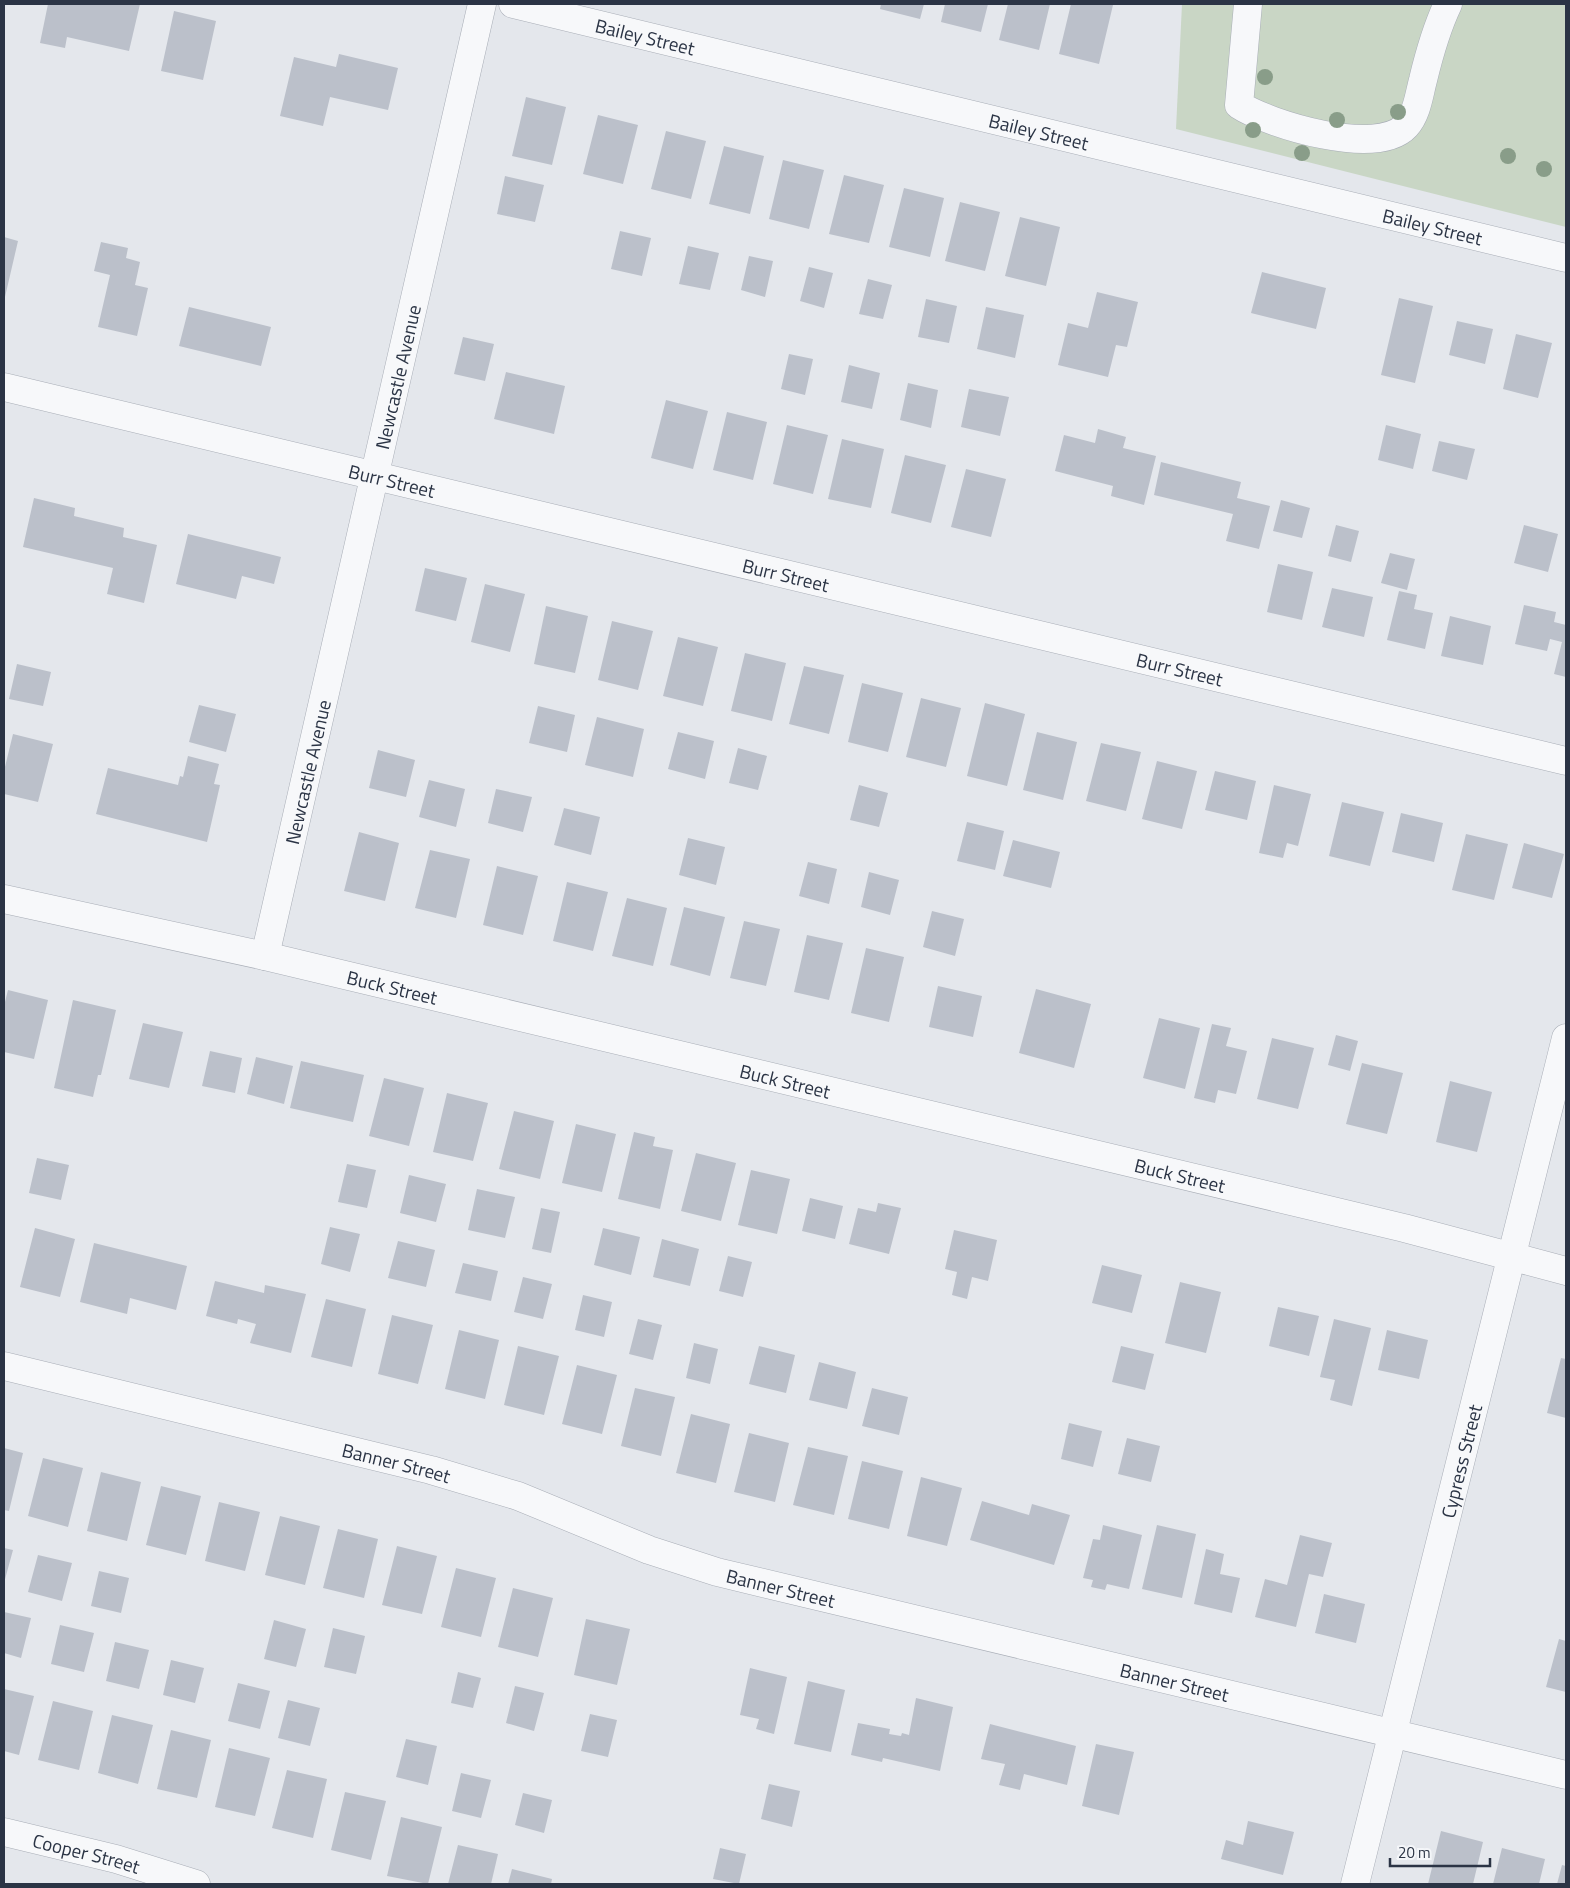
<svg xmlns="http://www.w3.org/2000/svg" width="1570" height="1888" font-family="'Titillium Web',sans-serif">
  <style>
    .green { fill: #c9d6c5 }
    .building { fill: #bbc0ca }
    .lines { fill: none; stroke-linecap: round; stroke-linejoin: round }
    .minor-casing { stroke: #a9aeb7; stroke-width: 29 }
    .minor { stroke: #f7f8fa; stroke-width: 28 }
    .tree { fill: #899d89 }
    .labels { text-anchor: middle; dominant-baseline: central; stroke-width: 4; stroke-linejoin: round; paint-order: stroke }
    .street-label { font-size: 19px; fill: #2b3445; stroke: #f4f6f9 }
  </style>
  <rect width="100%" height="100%" fill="#e4e7ec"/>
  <path class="green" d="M1182,4H1566V227L1176,129Z"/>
  <path class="building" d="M48,4H140L129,51L67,37L65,48L40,43Z
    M881,4H924L920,19L880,9Z
    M945,4H988L981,32L941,22Z
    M1008,4H1050L1039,50L999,40Z
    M1071,4L1113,5L1099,64L1059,54Z
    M174,11L216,21L203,80L161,71Z
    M339,54L398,68L388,110L330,97L323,126L280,116L294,57L336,67Z
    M526,97L566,107L552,165L512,156Z
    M598,115L638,125L623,184L583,174Z
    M666,131L706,141L691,199L651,189Z
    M724,146L764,156L750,214L709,204Z
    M783,160L824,170L809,229L769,219Z
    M844,175L884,185L869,243L829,234Z
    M505,176L544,185L535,222L497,214Z
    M904,188L944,198L930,257L889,247Z
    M960,202L1000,212L985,271L945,261Z
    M1020,217L1060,227L1046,286L1005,276Z
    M620,231L651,238L642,276L611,269Z
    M4,237L18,241L5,297H4Z
    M101,242L128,248L126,258L140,262L135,285L148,288L137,336L98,327L110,275L94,271Z
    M688,246L719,253L710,290L679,284Z
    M749,256L773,261L765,297L741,290Z
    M809,267L833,273L824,308L800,301Z
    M1262,272L1326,288L1316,329L1251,313Z
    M868,279L892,285L883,319L859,314Z
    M1097,292L1138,302L1127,347L1116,345L1108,377L1058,365L1068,323L1088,328Z
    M1399,298L1433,306L1415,383L1381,375Z
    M926,299L957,306L949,343L918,337Z
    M189,307L271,327L261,366L179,346Z
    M986,307L1024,315L1015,358L977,349Z
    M1457,321L1493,329L1485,364L1449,355Z
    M1516,334L1552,343L1538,398L1503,389Z
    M463,337L494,344L485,381L454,374Z
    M789,354L813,359L805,395L781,389Z
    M849,365L880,373L872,409L841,402Z
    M506,372L565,386L554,434L494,419Z
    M908,383L938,390L931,428L900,420Z
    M969,389L1009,397L1000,436L961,427Z
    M666,400L708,411L693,469L651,458Z
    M727,412L767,422L753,480L713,470Z
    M787,425L828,435L813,494L773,484Z
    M1386,425L1421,434L1413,469L1378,460Z
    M1098,429L1126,437L1123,448L1156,456L1144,505L1111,496L1113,486L1055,471L1064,435L1095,443Z
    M842,439L884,449L871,508L828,499Z
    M1439,441L1475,449L1467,480L1432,471Z
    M905,455L946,465L931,523L891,513Z
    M1161,462L1241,482L1237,498L1270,506L1259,549L1226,541L1233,514L1154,495Z
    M966,469L1006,479L991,537L951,527Z
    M34,498L75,508L74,516L124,528L123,537L157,545L144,603L107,594L113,568L23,547Z
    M1281,500L1310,508L1302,538L1273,531Z
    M1336,525L1359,531L1351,562L1328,556Z
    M1524,525L1558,534L1548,572L1514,563Z
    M188,534L281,557L274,584L242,576L236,599L176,584Z
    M1390,553L1415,559L1407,590L1381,583Z
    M1278,564L1313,572L1302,620L1267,612Z
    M425,568L467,578L456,621L415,611Z
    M485,584L525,594L510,652L471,642Z
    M1332,588L1373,597L1364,637L1322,627Z
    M1399,591L1417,595L1414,609L1433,613L1425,649L1387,640Z
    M1524,605L1556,612L1554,622L1566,625V677L1554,674L1562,642L1550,639L1547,651L1515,644Z
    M546,606L588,616L575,673L534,664Z
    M1450,616L1491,626L1483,665L1441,656Z
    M612,621L653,631L638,690L598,680Z
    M678,637L718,647L703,706L663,696Z
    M745,653L786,663L772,721L731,711Z
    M17,664L51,672L43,706L9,699Z
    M804,666L844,675L829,734L789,724Z
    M862,683L903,693L888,752L848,742Z
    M921,698L961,708L946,767L906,757Z
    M985,703L1025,714L1007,786L967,776Z
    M199,705L236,714L226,752L189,742Z
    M538,706L575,715L567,752L529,743Z
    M597,717L644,729L633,777L585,765Z
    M678,732L714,741L705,779L668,769Z
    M1037,732L1077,742L1063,800L1023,790Z
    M13,734L53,744L38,802L4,794V771Z
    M1101,743L1141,752L1126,811L1086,801Z
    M738,748L767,756L758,790L729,783Z
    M378,750L415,760L406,797L369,788Z
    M188,756L219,764L214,784L220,785L207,842L96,814L108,768L178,785L180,776L183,777Z
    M1157,761L1197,771L1182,829L1142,819Z
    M1215,771L1256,781L1247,820L1205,810Z
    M429,780L465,789L456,827L419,817Z
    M859,785L888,793L879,827L850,820Z
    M1274,785L1311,794L1298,846L1287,843L1283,858L1259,853Z
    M496,789L532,797L523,832L488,823Z
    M1342,802L1384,812L1370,866L1329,856Z
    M564,808L600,817L591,855L554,845Z
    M1401,813L1443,823L1434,862L1392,852Z
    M967,822L1004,831L995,870L957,861Z
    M359,832L399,843L385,901L344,891Z
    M1466,834L1508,844L1494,900L1452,890Z
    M688,838L725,847L716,885L679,875Z
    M1013,840L1060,852L1051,888L1003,876Z
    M1524,843L1564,854L1552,898L1512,888Z
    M430,850L470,859L456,918L415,908Z
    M808,862L837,869L829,904L799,896Z
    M497,866L538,876L523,935L483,925Z
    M869,872L899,880L890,915L861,907Z
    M567,882L608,892L593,951L553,941Z
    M627,898L667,908L653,966L612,956Z
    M684,907L725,917L710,976L670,965Z
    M932,911L964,919L955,956L923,947Z
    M744,921L780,929L766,986L730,978Z
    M807,935L843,943L829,1000L794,992Z
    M866,948L904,957L889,1022L851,1013Z
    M938,986L982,996L973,1037L929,1027Z
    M1036,989L1091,1004L1074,1068L1019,1053Z
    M8,990L48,1000L34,1059L4,1052V1006Z
    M73,1000L116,1010L101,1075H98L93,1097L54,1088Z
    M1159,1018L1200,1028L1185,1089L1143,1078Z
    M143,1023L183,1032L169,1088L129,1079Z
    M1212,1024L1231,1028L1226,1046L1247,1051L1236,1094L1218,1090L1215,1103L1194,1098Z
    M1336,1035L1358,1041L1350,1071L1328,1065Z
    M1272,1038L1314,1048L1298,1109L1257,1099Z
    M210,1051L242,1058L235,1093L202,1086Z
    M256,1057L293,1066L284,1104L247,1094Z
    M301,1061L364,1075L353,1122L290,1108Z
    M1362,1063L1403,1073L1387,1134L1346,1124Z
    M384,1078L424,1088L409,1146L369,1136Z
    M1450,1081L1492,1092L1477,1152L1436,1142Z
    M447,1093L488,1103L473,1161L433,1152Z
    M514,1111L554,1121L540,1179L499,1169Z
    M576,1124L616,1134L602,1192L562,1183Z
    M634,1132L655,1137L653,1146L673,1150L660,1209L618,1199Z
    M696,1153L736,1163L721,1221L681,1211Z
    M37,1158L69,1165L61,1200L29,1193Z
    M347,1164L376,1170L367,1208L338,1202Z
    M751,1170L790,1179L777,1234L738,1225Z
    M409,1175L446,1184L436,1222L400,1213Z
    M477,1189L515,1197L505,1238L468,1230Z
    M810,1198L843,1206L835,1239L802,1231Z
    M878,1203L901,1208L889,1254L849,1244L858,1208L876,1212Z
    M541,1208L560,1212L551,1253L532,1249Z
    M330,1227L360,1234L350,1272L321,1264Z
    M35,1228L75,1239L60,1297L20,1287Z
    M603,1228L640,1237L631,1275L594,1265Z
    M954,1230L997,1240L988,1281L972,1277L967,1299L952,1295L957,1272L945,1269Z
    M662,1239L699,1249L690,1286L653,1277Z
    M398,1241L435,1250L426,1287L388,1278Z
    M94,1243L187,1266L176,1310L130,1298L127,1314L80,1302Z
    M728,1256L752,1262L743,1297L719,1291Z
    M463,1263L498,1271L491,1301L455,1293Z
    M1102,1265L1142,1275L1132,1313L1092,1303Z
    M523,1277L552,1284L543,1319L514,1312Z
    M215,1281L264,1293L265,1285L306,1294L291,1353L250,1343L256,1324L238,1319L237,1324L206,1316Z
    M1180,1282L1221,1292L1206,1353L1165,1343Z
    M583,1295L612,1302L604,1337L575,1330Z
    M326,1299L366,1309L352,1367L311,1357Z
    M1278,1307L1319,1316L1309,1356L1269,1346Z
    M392,1315L433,1325L418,1384L378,1374Z
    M638,1319L662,1325L653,1360L629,1354Z
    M1334,1319L1371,1328L1352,1406L1330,1400L1335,1380L1320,1377Z
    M459,1330L499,1340L485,1399L445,1389Z
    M1387,1330L1428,1340L1419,1379L1378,1370Z
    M694,1343L718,1349L710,1384L686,1378Z
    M518,1346L559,1356L544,1415L504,1405Z
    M759,1346L795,1355L786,1393L749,1384Z
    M1121,1346L1154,1354L1145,1390L1112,1382Z
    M1561,1358L1566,1359V1418L1547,1413Z
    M819,1362L856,1372L847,1409L809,1400Z
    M577,1365L617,1375L602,1434L562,1424Z
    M635,1388L675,1397L661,1456L621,1446Z
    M872,1388L908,1397L899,1435L862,1426Z
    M691,1414L730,1424L716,1483L676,1473Z
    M1069,1423L1102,1431L1093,1467L1061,1459Z
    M749,1433L789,1443L775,1502L734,1492Z
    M1127,1438L1160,1446L1151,1482L1118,1474Z
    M808,1447L848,1456L834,1515L793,1505Z
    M4,1448L23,1453L9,1511L4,1510Z
    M43,1458L83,1468L68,1527L28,1516Z
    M862,1461L903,1471L889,1529L848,1519Z
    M101,1472L141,1482L127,1541L87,1531Z
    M921,1477L962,1488L947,1546L907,1536Z
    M161,1486L201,1496L186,1555L146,1545Z
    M982,1501L1029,1515L1032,1504L1070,1515L1054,1565L970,1540Z
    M219,1502L260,1512L245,1571L205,1561Z
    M280,1516L320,1526L305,1585L265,1575Z
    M1103,1525L1142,1535L1129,1589L1107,1584L1105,1590L1091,1587L1093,1580L1083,1578L1093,1539L1100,1540Z
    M1157,1525L1196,1534L1182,1598L1142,1589Z
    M338,1529L378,1539L364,1598L323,1588Z
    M1300,1535L1332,1543L1323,1577L1309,1574L1296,1627L1255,1617L1265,1579L1287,1585Z
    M397,1546L437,1556L422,1614L382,1605Z
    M4,1548L13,1550L4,1583Z
    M1206,1549L1224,1554L1220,1574L1240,1578L1232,1613L1194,1604Z
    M38,1555L72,1563L62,1601L28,1592Z
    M456,1568L496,1578L481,1637L441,1627Z
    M99,1571L129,1578L121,1613L91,1606Z
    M513,1588L553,1598L538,1657L498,1647Z
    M1324,1594L1365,1604L1356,1643L1315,1633Z
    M4,1612L31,1618L21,1658L4,1653Z
    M586,1619L630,1629L617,1685L574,1675Z
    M274,1620L306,1629L296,1667L264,1659Z
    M60,1625L94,1633L84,1672L51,1664Z
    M333,1628L365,1636L356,1674L324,1667Z
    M1559,1639L1566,1641V1692L1546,1687Z
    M115,1642L149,1650L139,1689L106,1681Z
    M171,1660L204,1668L195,1703L163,1695Z
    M750,1668L787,1677L774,1734L756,1729L759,1719L740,1715Z
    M458,1672L481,1678L473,1708L451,1703Z
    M808,1681L845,1690L831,1752L794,1744Z
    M238,1683L270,1691L260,1729L228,1721Z
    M515,1686L544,1693L534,1731L506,1723Z
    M4,1689L34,1696L19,1755L4,1751Z
    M916,1698L953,1707L940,1771L883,1758L882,1762L851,1755L858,1723L890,1729L889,1734L901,1736L902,1733L909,1735Z
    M288,1700L320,1708L310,1746L278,1738Z
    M53,1701L93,1711L79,1770L38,1760Z
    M590,1714L617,1720L608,1757L581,1751Z
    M112,1715L153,1725L138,1784L98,1773Z
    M990,1724L1076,1746L1067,1785L1024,1774L1020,1790L999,1785L1005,1764L981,1759Z
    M171,1730L211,1740L197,1798L157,1789Z
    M406,1739L437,1746L428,1785L396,1777Z
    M1096,1744L1134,1752L1119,1815L1082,1806Z
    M229,1748L270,1758L255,1816L215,1807Z
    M287,1770L327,1779L313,1838L272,1828Z
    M461,1773L491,1780L481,1818L452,1811Z
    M769,1784L800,1791L792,1827L761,1819Z
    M345,1792L386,1801L371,1860L331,1850Z
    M523,1793L552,1800L544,1833L515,1825Z
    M401,1817L442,1827L428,1884L387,1876Z
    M1248,1821L1294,1832L1283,1875L1221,1859L1226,1840L1243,1845Z
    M1441,1831L1483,1842L1473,1884H1428Z
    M458,1845L498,1854L491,1884H448Z
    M720,1848L746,1854L739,1884L713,1879Z
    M1502,1848L1545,1859L1539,1884H1493Z
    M1562,1865L1566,1866V1884H1557Z
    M512,1869L552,1879L551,1884H508Z"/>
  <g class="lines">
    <g class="minor-casing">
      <g id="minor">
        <path id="s1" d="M513,4L1566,258"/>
        <path d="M1248,4L1239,105C1270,125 1377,157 1406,126C1417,114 1419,95 1423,80C1429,55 1437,27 1448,4"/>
        <path id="s2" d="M4,387L1566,761"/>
        <path id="s3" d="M4,899L265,956L1404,1228L1566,1271"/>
        <path id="s4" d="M265,956L482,4"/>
        <path id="s5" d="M4,1366L431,1470L518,1496L649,1550L717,1572L1566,1775"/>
        <path id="s6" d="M4,1832L116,1859L196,1884"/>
        <path id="s7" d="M1355,1884L1566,1038"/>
      </g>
    </g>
    <use href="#minor" class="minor"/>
  </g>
  <g class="tree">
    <circle cx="1265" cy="77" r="8"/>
    <circle cx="1398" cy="112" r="8"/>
    <circle cx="1337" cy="120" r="8"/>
    <circle cx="1253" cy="130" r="8"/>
    <circle cx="1302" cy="153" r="8"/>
    <circle cx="1508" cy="156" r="8"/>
    <circle cx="1544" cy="169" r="8"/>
  </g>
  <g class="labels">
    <g class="street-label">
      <text stroke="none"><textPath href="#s1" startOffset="136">Bailey Street</textPath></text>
      <text stroke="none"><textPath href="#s1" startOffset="541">Bailey Street</textPath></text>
      <text stroke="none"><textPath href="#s1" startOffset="946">Bailey Street</textPath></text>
      <text stroke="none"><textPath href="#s4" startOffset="594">Newcastle Avenue</textPath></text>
      <text stroke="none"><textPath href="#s2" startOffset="399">Burr Street</textPath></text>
      <text stroke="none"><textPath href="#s2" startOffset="804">Burr Street</textPath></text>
      <text stroke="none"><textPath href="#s2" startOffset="1209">Burr Street</textPath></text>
      <text stroke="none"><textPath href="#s4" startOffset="189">Newcastle Avenue</textPath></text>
      <text stroke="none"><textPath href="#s3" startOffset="398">Buck Street</textPath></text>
      <text stroke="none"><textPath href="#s3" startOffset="802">Buck Street</textPath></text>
      <text stroke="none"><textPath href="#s3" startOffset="1208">Buck Street</textPath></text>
      <text stroke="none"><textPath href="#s7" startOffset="436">Cypress Street</textPath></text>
      <text stroke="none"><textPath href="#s5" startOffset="404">Banner Street</textPath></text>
      <text stroke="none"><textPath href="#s5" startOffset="809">Banner Street</textPath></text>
      <text stroke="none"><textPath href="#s5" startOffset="1214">Banner Street</textPath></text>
      <text stroke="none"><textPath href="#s6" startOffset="85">Cooper Street</textPath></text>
    </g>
  </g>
  <rect width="1570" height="1888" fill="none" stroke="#2b3445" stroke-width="10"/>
  <path d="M1390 1858v8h100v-8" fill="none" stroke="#2b3445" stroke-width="2.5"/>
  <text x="1398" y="1858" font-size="15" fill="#2b3445" stroke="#f4f6f9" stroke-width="4" paint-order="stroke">20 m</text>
</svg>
